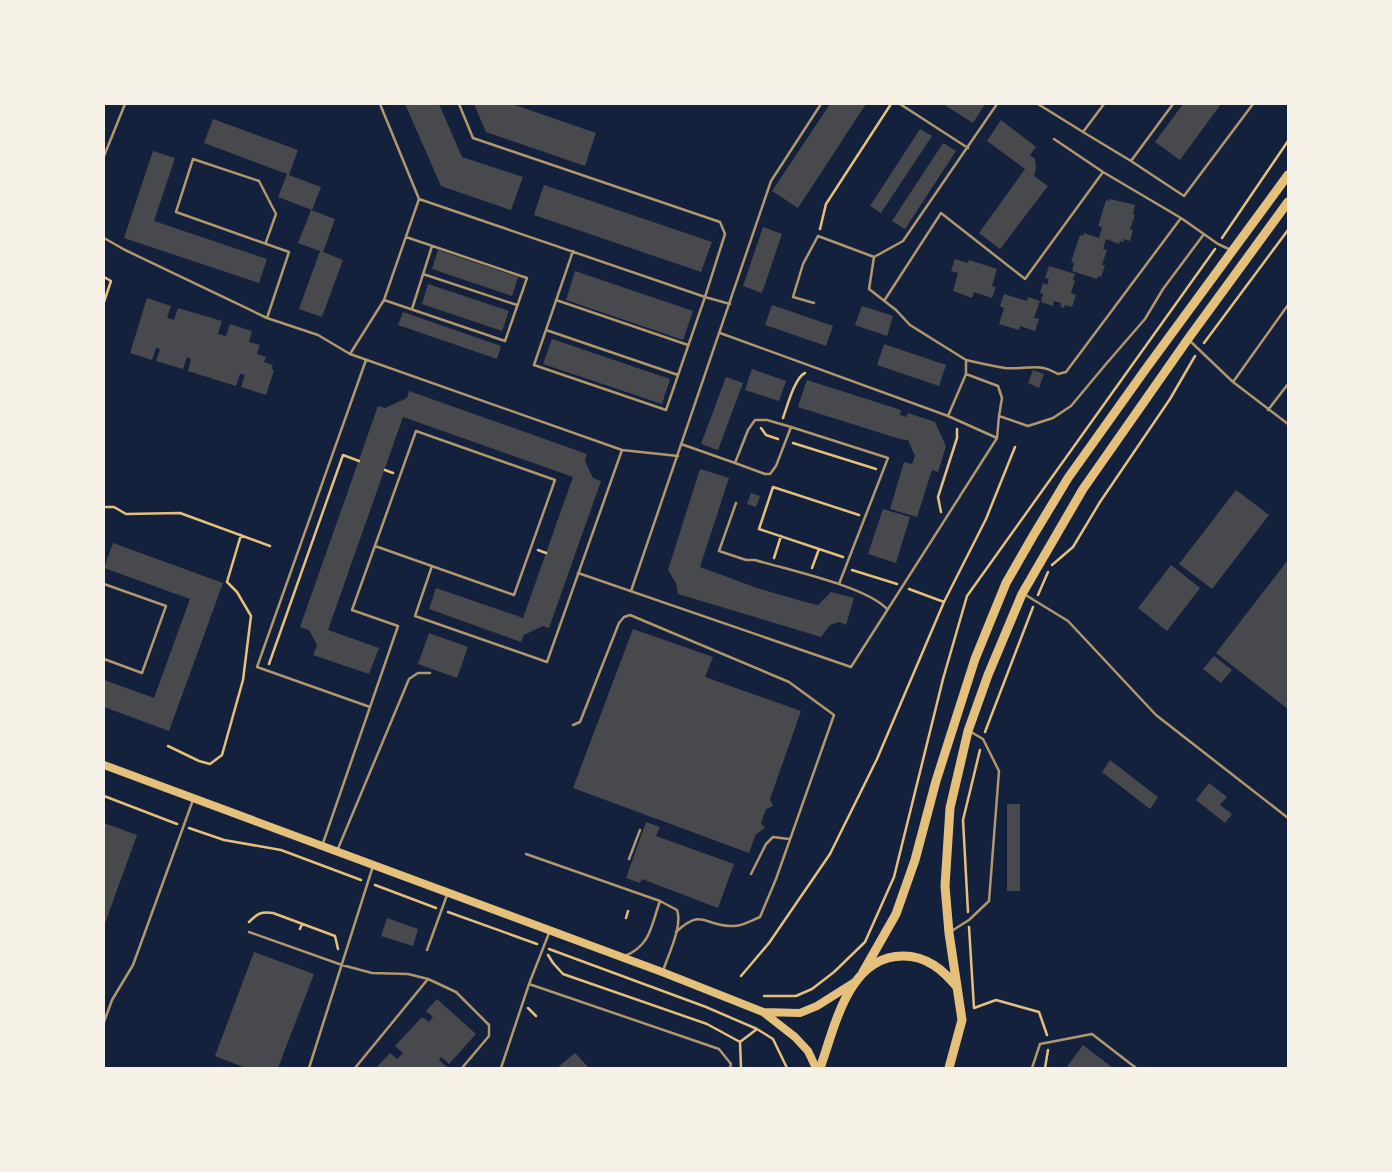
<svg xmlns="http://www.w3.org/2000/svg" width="1392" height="1172" font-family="Overpass,sans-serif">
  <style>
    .building { fill: #48494c }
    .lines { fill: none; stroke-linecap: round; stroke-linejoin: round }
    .path { stroke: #e5c07b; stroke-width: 2.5 }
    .service { stroke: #b1986c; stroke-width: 2.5 }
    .secondary { stroke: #e5c07b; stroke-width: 8 }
    .primary { stroke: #e5c07b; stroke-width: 9 }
  </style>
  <rect width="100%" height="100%" fill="#14213d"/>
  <path class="building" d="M405,104H439L462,157L523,177L511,210L441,186Z
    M474,104H512L596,133L585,166L486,132Z
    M830,104H866L798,208L772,191Z
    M943,104H985L973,123Z
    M1183,104H1221L1180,160L1155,142Z
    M213,119L298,150L289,175L321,187L312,210L278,197L287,174L204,143Z
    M1001,120L1036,147L1030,155L1035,159L1036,168L1034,176L1048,186L1000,249L979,233L1025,169L987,141Z
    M920,129L932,136L881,213L870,206Z
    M943,143L956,151L905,229L892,221Z
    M153,151L175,158L154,221L267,259L259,283L124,238Z
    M544,185L712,242L701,272L534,215Z
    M1110,199L1135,205L1133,214L1135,215L1130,229L1133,230L1130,241L1124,239L1123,242L1120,241L1119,244L1106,239L1103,249L1107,250L1102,265H1105L1101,277L1098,276L1097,279L1072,271L1074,263L1071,262L1080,235L1083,236L1084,233L1099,238L1102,227L1098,226L1106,200L1109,201Z
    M311,210L335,219L323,252L343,260L322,317L299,309L320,251L298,243Z
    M763,227L782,234L762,293L743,286Z
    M438,250L518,277L512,296L432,269Z
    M955,259L968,263L969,260L997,269L992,286L996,287L992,298L974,292L972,298L953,291L958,273L951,271Z
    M1049,266L1075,274L1073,280L1075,281L1071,293L1076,295L1072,307L1065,305L1064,308L1060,306L1061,303L1054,301L1053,306L1041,302L1043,294L1040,293L1043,283L1047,285L1049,279L1045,278Z
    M575,271L693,311L683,340L566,300Z
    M428,284L509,311L502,331L422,304Z
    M1004,294L1027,301L1028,297L1040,301L1034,318L1039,319L1035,331L1020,326L1019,330L999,324L1004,308L1000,306Z
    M147,298L171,306L167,318L174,320L178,308L222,321L218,334L226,336L230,324L252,331L249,342L260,345L257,354L266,357L264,362L273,365L271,369L274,370L266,395L241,387L245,375L240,374L236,386L188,371L191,359L187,357L183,369L156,361L160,349L156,348L152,360L130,353Z
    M772,305L833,326L826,346L765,325Z
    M862,306L893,316L887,336L855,325Z
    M403,312L501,346L497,359L398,325Z
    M552,339L670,379L662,404L543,364Z
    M884,344L946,365L939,386L877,365Z
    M752,369L786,381L779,401L745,390Z
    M1033,370L1044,374L1039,388L1028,383Z
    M726,377L743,383L718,450L701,444Z
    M807,380L901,410L900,415L906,417L908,413L935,422L946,446L938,472L932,470L917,517L890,509L904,462L912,464L915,456L908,440L900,439L798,407Z
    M409,391L587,454L585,461L593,478L601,481L549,628L543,626L524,635L521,642L429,609L436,588L523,618L573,477L403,417L328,630L379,648L369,674L313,655L317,645L309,630L300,627L378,406L385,408L407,398Z
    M700,469L729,478L700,567L757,588L805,602L818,605L831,592L854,598L846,625L839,622L830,625L821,637L678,594L676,583L668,570Z
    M1236,490L1269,515L1212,589L1179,564Z
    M751,493L760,496L756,507L747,504Z
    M883,509L910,517L896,563L868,554Z
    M113,543L223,583L169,731L104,707V680L154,698L190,599L104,568Z
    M1288,560V709L1216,653Z
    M1171,565L1200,588L1167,631L1138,608Z
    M633,629L713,657L705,677L801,711L770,799L773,806L766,809L761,823L765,828L756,834L749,853L573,788Z
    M429,633L468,647L457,678L418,664Z
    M1214,656L1232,670L1221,683L1203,669Z
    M1110,760L1158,797L1150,809L1102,772Z
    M1209,783L1227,797L1220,805L1232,814L1225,823L1196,800Z
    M1007,804H1020V891H1007Z
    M646,822L660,827L656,836L734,864L718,908L642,879L640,883L626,878Z
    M104,823L137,835L104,926Z
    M387,918L418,929L413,946L381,936Z
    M254,952L314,974L278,1068H246L215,1056Z
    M437,999L476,1034L449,1064L441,1057L439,1060L448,1068H376L390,1053L397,1059L403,1053L395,1046L422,1017L429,1022L433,1017L426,1011Z
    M1083,1045L1113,1068H1066Z
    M575,1053L589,1068H557Z"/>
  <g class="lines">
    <path class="path" d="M820,229L826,204L891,104
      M1222,238L1288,141
      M104,277L111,281L104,302
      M1204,343L1288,230
      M783,418C787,407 795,377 805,373
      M761,428L766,435L778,439
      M793,443L876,469
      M385,470L393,473
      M104,507H114L126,514L180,513L270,546
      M941,512L938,497L957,438V429
      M538,550L546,553
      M843,557L759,529L773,487L859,515
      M774,558L781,536
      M1052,565L1073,547L1100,502L1170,399L1195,356
      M812,568L819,549
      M852,570L897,584
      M909,589L944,602L986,519L1015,447
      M1038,595L1048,572
      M269,664L343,455L359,461
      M985,732L1033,607
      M168,746L199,761L210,764L222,755L243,680L251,616L237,592L227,582L241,535
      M104,796L177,824
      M189,828L224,840L281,850L361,880
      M375,885L436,908
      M448,912L537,944
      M968,912L963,820L980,750
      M626,918L628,911
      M249,922C257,914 261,911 273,913L335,936L338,949
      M969,927L974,1008L996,1000L1039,1012L1047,1035
      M300,929L302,924
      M549,949L706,1007L757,1029L773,1039L787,1068
      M548,955L553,963L563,974L707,1024L740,1042L741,1068
      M741,976L769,943L830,854L877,759L944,602
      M764,996H796L812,989L834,972L865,942L894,877L943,679L967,596L1215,249
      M528,1008L536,1016
      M740,1042L757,1029
      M1045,1068L1048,1050"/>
    <path class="service" d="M380,104L419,199
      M900,104L968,148
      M1038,104L1083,132L1104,104
      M1173,104L1131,161L1184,196L1253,104
      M1083,132L1131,161
      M1054,139L1103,172L1181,218L1218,244L1231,250
      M104,156L125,104
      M104,238L125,250L267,318L289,252L176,212L193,159L259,181L276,214L266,242
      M573,251L534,365L666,410L705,297L730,304
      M874,257L903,241L997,104
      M423,274L517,305
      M384,300L505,341L527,278L406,237
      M556,300L688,345
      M884,301L941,213L1025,279L1103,172
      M814,303L793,297L803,264L818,236L874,257L869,289L896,310L910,325L966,360V374
      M412,309L432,246
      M267,318L318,335L350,354L384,300L419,199L705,297L725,234L720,222L473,138L459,104
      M546,330L678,375
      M720,333L948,416L966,374L998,386L1002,398L999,416L997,438
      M1190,341L1233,382L1288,424
      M350,354L622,450L547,662L415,616L432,566
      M366,360L257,667L370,707
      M966,360C979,363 992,366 1005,368C1027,370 1037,362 1058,374L1066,372L1181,218
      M1233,382L1288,305
      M1268,410L1288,384
      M999,416L1028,426L1053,418L1071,406L1106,364L1145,319L1163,289L1204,234
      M791,427L888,458L839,584
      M681,444L735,463L748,430L755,420H767L791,427L776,466L770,474H765L735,463
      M622,450L678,456
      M736,503L719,551L746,560H755C788,570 865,586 887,609
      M578,573L851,667L997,438L948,416
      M104,584L166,606L142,673L104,659
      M631,591L771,181L821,104
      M1024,594L1068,621L1156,715L1288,818
      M573,725L580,722L619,623L624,617L630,615L789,682L834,715L776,879L760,917C750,921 741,927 730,926C703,925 702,908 676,932
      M322,846L398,626L352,610L416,431L555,480L514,595L375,546
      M337,851L409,679L418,673H430
      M526,854L660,901L677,910C683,926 668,955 663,971
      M629,859L640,830
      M751,874L766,844L773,837L789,839
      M249,932L342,965L372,973L408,974L428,979L456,992L489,1025V1036L462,1068
      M950,932L969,920L989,901L999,771L983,739L971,732
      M427,950L447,895
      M625,956C651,945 651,926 660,901
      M529,984L719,1049L731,1064L730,1068
      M104,1022L112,1000L133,965L193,800
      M309,1068L373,866
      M355,1068L428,979
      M501,1068L529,984L549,933
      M1032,1068L1040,1044L1092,1034L1136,1068"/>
    <path class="secondary" d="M104,765L662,972L763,1012L795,1037L808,1051L816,1068
      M763,1012L800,1013L817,1006L855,982"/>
    <path class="primary" d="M863,972L896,914L915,860L936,781L975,659L1006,583L1033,536L1068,478L1145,370L1288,175
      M820,1068C835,1027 848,956 903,956C927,956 943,970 957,987
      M949,1068L962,1020L949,933L945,886L950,808L968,731L988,675L1022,594L1083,489L1188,339L1288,202"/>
  </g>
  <rect width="1392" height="1172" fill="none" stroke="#f6f1e7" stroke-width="210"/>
</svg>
